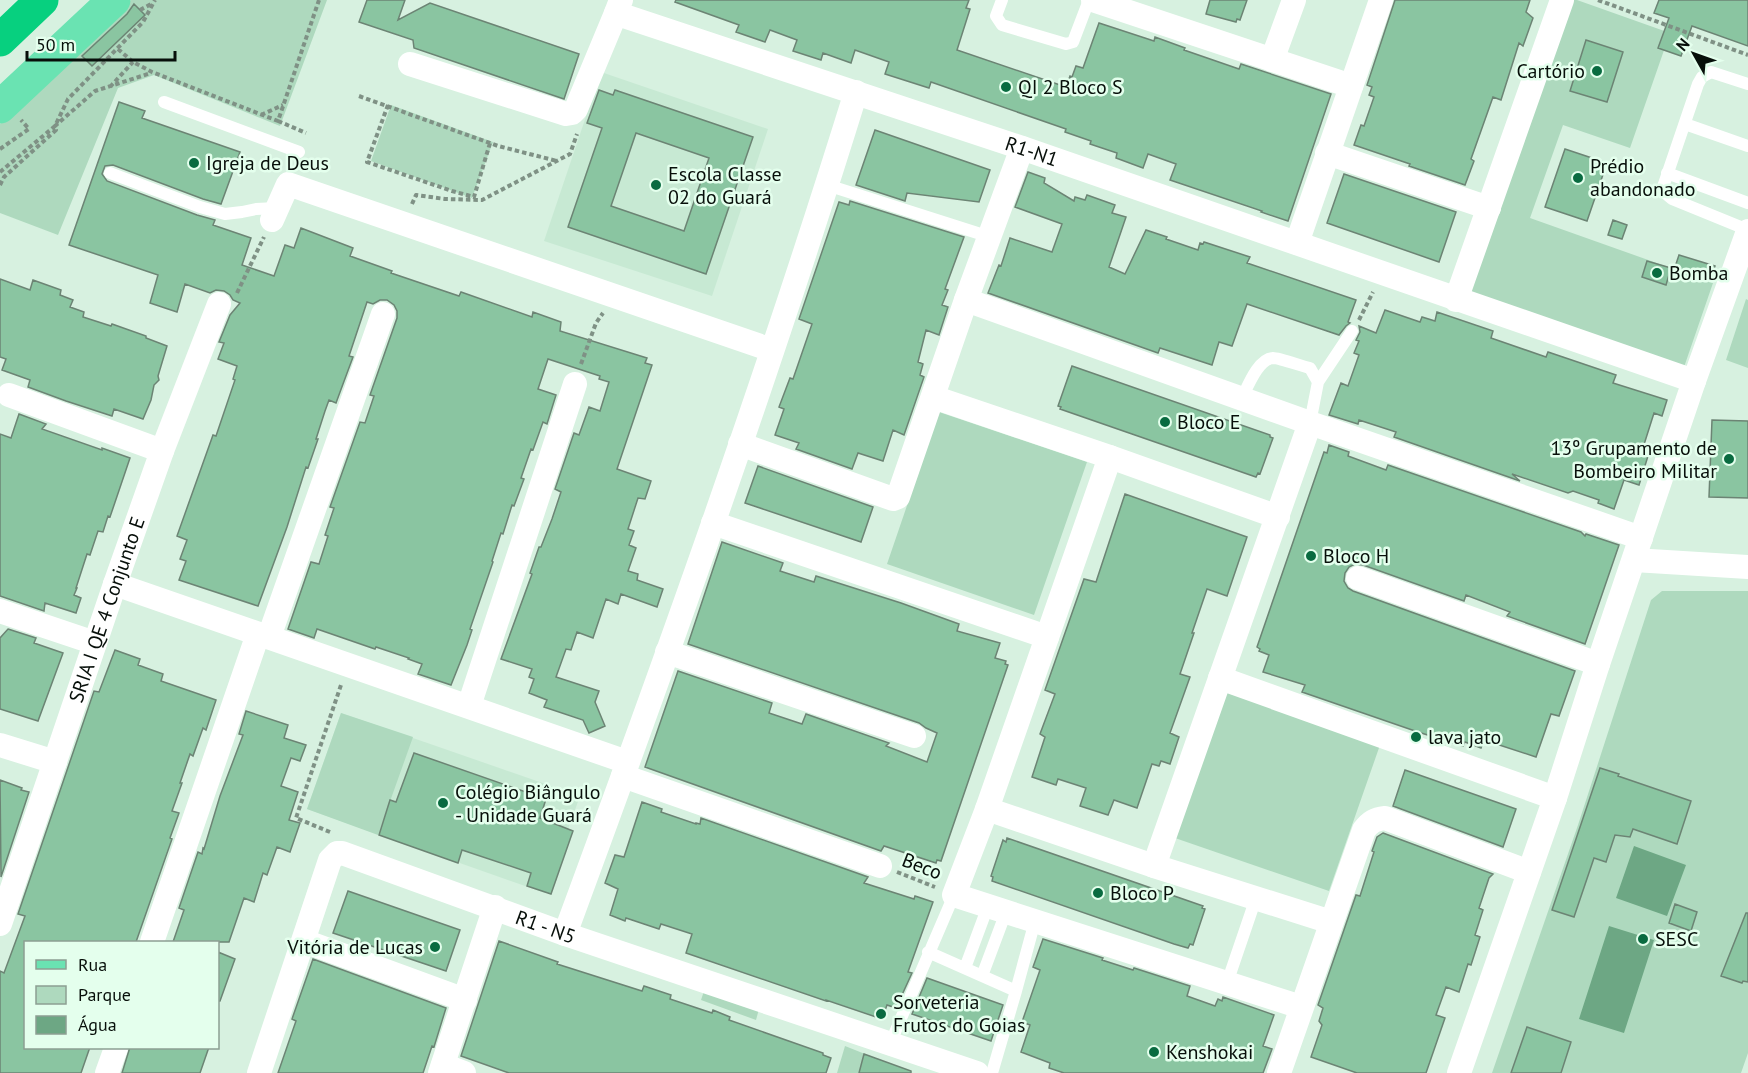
<svg xmlns="http://www.w3.org/2000/svg" width="1748" height="1073" font-family="'PT Sans',sans-serif">
  <style>
    .built { fill: #c7e9d3 }
    .green { fill: #aed9be }
    .water { fill: #6da784 }
    .building { fill: #8ac5a1; stroke: #6c8474; stroke-width: 1.5; fill-rule: evenodd }
    .lines { fill: none; stroke-linecap: round; stroke-linejoin: round }
    .path { stroke: #7f9185; stroke-width: 4; stroke-dasharray: 4.5 3; stroke-linecap: butt }
    .lane { stroke: #fff; stroke-width: 12 }
    .street { stroke: #fff; stroke-width: 24 }
    .primary { stroke: #6ae3b2; stroke-width: 33 }
    .highway { stroke: #07d07f; stroke-width: 33 }
    .poi-dot { fill: #096b40; stroke: #e4ffed; stroke-width: 2 }
    .labels { text-anchor: middle; dominant-baseline: central; stroke-width: 5; stroke-linejoin: round; paint-order: stroke }
    .poi-label { font-size: 20px; fill: #070f0a; stroke: #e4ffed; text-anchor: start }
    .street-label { font-size: 20px; fill: #070f0a; stroke: #e4ffed }
  </style>
  <rect width="100%" height="100%" fill="#d7f1e0"/>
  <path class="built" d="M601,72L768,129L712,296L544,241Z
    M341,713L580,796L545,893L307,809Z"/>
  <path class="green" d="M131,0H327L280,126L154,75L118,88L58,235L0,213V124Z
    M1570,0H1577L1670,33L1630,148L1563,125L1530,218L1713,283L1683,370L1466,294Z
    M391,105L493,142L472,198L371,161Z
    M1746,299L1748,300V368L1726,360Z
    M939,412L1087,462L1034,615L887,564Z
    M1662,591H1748V1053L1741,1073H1492L1578,825L1651,600Z
    M1226,692L1380,745L1329,891L1175,838Z
    M341,713L413,737L378,835L307,809Z
    M704,991L759,1009L756,1020L701,1000Z
    M845,1046L865,1054L861,1073H837Z"/>
  <path class="water" d="M1634,846L1686,865L1667,916L1616,898Z
    M1609,926L1654,940L1624,1033L1579,1019Z"/>
  <path class="building" d="M367,0H405L398,20L430,3L579,54L564,99L414,48L413,40L359,22Z
    M676,0H969L966,8L970,9L957,50L1066,87L1070,76L1072,77L1076,66L1083,68L1099,23L1154,41L1155,37L1185,48L1184,50L1239,69L1241,64L1331,94L1288,221L1261,212L1262,211L1170,180L1176,164L1148,154L1143,168L1116,158L1117,153L1090,144L1091,141L1065,132L1066,129L931,82L929,88L885,74L889,62L855,50L851,63L823,53L821,60L793,51L797,40L770,30L765,42L736,32L739,25L675,2Z
    M1210,0H1247L1240,20L1237,19L1236,22L1206,14Z
    M1395,0H1530L1526,12L1533,18L1523,46L1519,43L1501,100L1493,97L1471,159L1474,161L1465,185L1409,166L1410,164L1354,145L1361,125L1364,126L1374,97L1369,95L1372,87L1367,85Z
    M1659,0H1748V46L1692,26L1681,56L1658,48L1669,18L1654,13Z
    M134,4L145,15L92,66L82,56L127,14Z
    M1586,40L1623,52L1607,102L1570,91Z
    M599,90L613,95L615,90L753,137L706,274L568,227L602,128L587,123ZM636,133L709,158L684,231L611,206Z
    M119,102L145,111L142,118L240,152L221,204L203,199L113,165L105,166L102,174L107,181L197,215L215,220L213,225L251,238L242,265L274,276L285,245L294,248L301,228L353,248L350,256L392,271L391,273L459,296L461,292L532,317L533,312L561,322L560,331L647,358L645,363L652,365L617,469L651,481L645,499L638,498L628,529L634,531L629,545L636,548L628,571L638,574L637,580L663,589L657,607L621,594L618,604L606,599L593,638L577,632L571,650L566,649L556,677L599,691L595,702L605,726L589,733L583,720L544,707L547,700L529,693L534,679L529,677L532,669L501,659L532,574L530,573L539,547H541L552,519L561,492L555,489L574,433L579,435L589,407L600,411L609,382L599,379L600,376L548,359L538,389L556,395L547,424L543,422L533,450L531,449L521,478L524,479L514,506L512,505L503,534L501,533L492,561L493,562L470,629L472,630L467,645L451,685L418,674L422,664L408,659L409,658L376,647L375,649L317,629L314,638L288,629L311,562L319,564L328,536L325,535L334,508L330,507L360,422L365,423L374,396L370,395L397,318V311L394,305L387,300H380L373,304L367,302L349,356L353,357L343,384L336,403L329,400L325,411L316,439H318L308,468L306,467L287,527L258,606L179,580L186,561L180,559L187,540L177,536L213,435L216,436L235,380L233,379L237,366L218,359L224,343L219,342L230,315L240,303L233,300L230,295L224,291L216,290L210,293L185,284L177,312L150,303L158,275L69,245Z
    M875,130L990,170L979,202L907,193L905,201L856,185Z
    M1565,149L1607,163L1587,221L1545,207Z
    M1028,172L1045,178L1044,183L1074,201L1075,197L1085,200L1087,195L1115,205L1112,213L1126,217L1109,267L1125,274L1146,230L1167,237L1166,239L1198,250L1200,243L1203,244L1204,242L1250,257L1247,263L1356,300L1348,322L1350,323L1346,326L1339,335L1247,304L1232,346L1219,342L1212,365L1160,348L1158,353L988,293L999,265L1001,266L1010,238L1052,252L1062,224L1015,207Z
    M1344,174L1456,212L1439,262L1327,223Z
    M850,201L964,237L945,289L948,290L942,305L948,307L939,335L926,330L918,362L923,364L920,375L924,377L904,435L893,430L883,461L858,453L852,469L796,449L799,443L775,435L784,409L779,407L790,378L793,379L812,324L799,319L839,202L849,205Z
    M1613,220L1627,225L1622,239L1608,235Z
    M1679,255L1715,266L1710,281L1674,270Z
    M1647,261L1671,268L1666,285L1642,277Z
    M0,279L30,290L33,280L61,290L60,295L73,300L70,307L84,312L83,317L111,326L112,324L146,336V338L167,346L158,376L159,380L154,385L151,400L143,419L114,409L112,416L66,401L28,387L30,380L2,370L6,359L0,357Z
    M1385,310L1420,322L1422,317L1435,321L1437,312L1493,331L1491,338L1546,357L1548,352L1616,375L1613,383L1667,400L1662,416L1654,413L1641,454L1648,456L1639,485L1624,480L1614,509L1598,503L1599,500L1573,491L1568,493L1512,474L1520,481L1394,437L1396,432L1359,420L1358,424L1329,415L1341,383L1348,386L1359,355L1354,353L1359,341L1356,340L1360,332L1359,326L1376,333Z
    M1072,366L1270,435V437L1273,438L1260,474L1258,473L1256,477L1230,468L1060,409L1061,407L1058,406Z
    M19,414L46,424L42,429L102,450V448L130,458L110,517L108,516L103,532L98,531L90,555L87,554L76,588H77L74,595L81,598L76,613L45,603L44,611L0,596V434L11,438Z
    M1712,420L1748,421V498L1709,497Z
    M1329,445L1349,452L1348,456L1386,470L1388,465L1581,532L1585,536L1586,534L1619,545L1585,644L1507,616L1510,612L1466,595L1464,601L1363,565L1355,564L1349,567L1345,573L1344,581L1348,588L1353,591L1575,671L1559,716L1551,714L1536,757L1484,740L1481,748L1465,742L1463,746L1418,732L1302,692L1305,685L1263,672L1269,655L1259,651L1260,649L1257,647L1324,452L1327,453Z
    M758,466L873,507L861,542L745,503Z
    M1125,494L1247,537L1227,596L1207,589L1192,633H1194L1180,674L1190,677L1170,733L1179,737L1170,764L1161,761L1159,766L1152,764L1137,808L1114,800L1108,815L1080,806L1086,788L1058,779L1056,785L1032,777L1045,737L1040,734L1055,694L1045,690L1084,579L1096,582Z
    M722,542L783,563L780,571L814,582L816,576L901,603L959,624L957,631L1000,643L995,658L1006,661L1005,664L1008,665L941,861L937,860L936,863L884,846L881,851L645,767L678,671L772,703L769,713L802,724L806,714L889,743L886,746L927,762L937,733L926,728L919,723L688,644Z
    M8,629L36,638L34,643L63,653L38,721L0,709V638Z
    M115,650L140,659L138,665L163,674L161,681L216,700L206,730L203,728L193,756L190,754L180,783H182L172,811L179,813L170,838L172,839L136,942H26V1047H90L81,1073H0V971L4,973L25,916L18,914L94,691L99,692Z
    M246,711L288,725L284,738L306,745L300,761L291,758L281,786L298,792L289,820L300,823L290,852L277,847L267,875L263,873L254,902L244,898L229,942H173L184,910L179,908L198,852L202,854L203,848L204,849L220,796L243,735L239,734Z
    M414,753L546,799L540,818L573,831L551,894L527,886L531,873L462,850L458,863L379,835L390,800L396,802Z
    M1600,768L1619,774L1618,776L1691,801L1677,844L1633,829L1630,837L1615,835L1606,862L1594,858L1574,917L1552,910Z
    M1405,770L1516,809L1503,847L1393,806Z
    M0,780L22,788L21,790L29,792L1,877Z
    M642,802L662,809L661,812L696,824V823L700,824L701,818L868,877L864,883L914,899L915,896L933,902L908,972L912,973L896,1008L887,1005L882,1019L826,1000V1001L686,953L692,934L661,924L659,929L626,918L625,921L610,915L618,889L605,883L615,855L624,857Z
    M1383,833L1493,874L1489,878L1479,908L1483,910L1475,935L1480,937L1471,965L1468,964L1459,992L1446,987L1436,1015L1445,1018L1426,1073H1357L1311,1057L1322,1025L1319,1021L1323,1008L1318,1005L1356,895L1360,896L1374,852L1372,851L1377,837Z
    M1007,838L1203,906L1202,908L1205,909L1193,945L1190,944L1188,948L1174,944L992,881L993,877L991,876L1003,840L1006,842Z
    M348,891L460,930L446,971L333,933Z
    M1675,904L1697,912L1691,931L1669,923Z
    M1746,913H1748V982L1743,981L1742,983L1721,976Z
    M1043,939L1103,958L1102,960L1133,970L1134,968L1190,986L1187,996L1215,1006L1218,999L1222,1001L1223,997L1274,1015L1263,1046L1272,1049L1263,1073H1064L1049,1068L1050,1063L1021,1052L1030,1025L1022,1022L1040,970L1033,967Z
    M499,941L558,962L557,964L642,991L644,986L671,995L670,999L712,1013L713,1010L730,1017L729,1020L823,1053V1055L831,1058L826,1073H509L461,1056Z
    M218,952L235,959L220,1001H218Z
    M313,959L446,1008L434,1047L432,1046L423,1073H278L296,1021L292,1019Z
    M927,978L1003,1005L991,1041L912,1014Z
    M1527,1027L1571,1042L1561,1073H1511Z
    M130,1047H209L200,1073H122Z
    M864,1054L911,1071V1073H859Z"/>
  <g class="lines">
    <path class="path" d="M1598,0L1748,55
      M140,10L153,3
      M118,49L133,62L152,72L278,121L319,0
      M110,87L133,62
      M359,96L498,146L557,161
      M388,105L367,162L452,191L474,197L490,143
      M261,115L283,105
      M278,121L306,133
      M0,149L29,129L21,120
      M0,172L55,126L68,99L143,22L155,0
      M0,185L4,177L56,130L55,126L95,91L151,73
      M412,204L416,195L445,199L482,200L570,154L577,134
      M237,293L264,237
      M1359,320L1373,292
      M581,364L596,323L603,313
      M330,832L296,818L341,685
      M897,872L935,887"/>
    <path class="lane" d="M1002,0L996,16L1002,25L1066,44L1073,42L1089,0
      M1748,84L1711,72L1702,77L1698,84L1663,187L1666,194L1672,199L1748,230
      M164,102L299,152
      M1685,124L1748,146
      M110,173L200,207L225,214L242,212L256,209L277,208
      M1667,173L1748,203
      M827,185L990,237
      M1318,382L1352,331
      M1242,398C1248,386 1258,359 1273,358C1280,358 1301,366 1310,368L1318,382L1310,423
      M928,952L1016,991L1035,921
      M965,968L988,906
      M982,976L1006,912
      M1227,983L1256,898
      M890,1044L954,895
      M992,1073L1016,991"/>
    <g class="street">
      <path id="s1" d="M621,0L616,13L621,15L1022,148L1694,381"/>
      <path d="M1093,0L1351,86"/>
      <path d="M1272,60L1294,0"/>
      <path d="M410,64L566,114L572,113L576,109L616,13"/>
      <path d="M1327,153L1489,208"/>
      <path d="M272,220L288,184L772,350"/>
      <path d="M1297,243L1381,0"/>
      <path d="M966,300L1310,423L1641,538"/>
      <path d="M1456,300L1562,0"/>
      <path d="M933,397L1110,457L1278,517"/>
      <path d="M740,444L893,499L898,497L966,300L1022,148"/>
      <path d="M162,451L219,304"/>
      <path d="M1110,457L987,809L954,895L1301,1007"/>
      <path d="M713,523L1047,637"/>
      <path d="M1634,560L1748,567"/>
      <path d="M1358,578L1598,664"/>
      <path d="M115,584L627,762"/>
      <path d="M0,611L95,643"/>
      <path d="M269,637L383,314"/>
      <path d="M667,652L914,736"/>
      <path d="M1220,678L1555,798"/>
      <path d="M469,706L575,384"/>
      <path d="M0,745L55,762"/>
      <path d="M623,776L880,866"/>
      <path d="M987,809L1154,866L1331,922"/>
      <path d="M1154,866L1310,423"/>
      <path id="s2" d="M0,924L115,584L162,451L9,395"/>
      <path d="M565,934C668,655 768,376 856,92"/>
      <path d="M304,941L465,1000"/>
      <path d="M152,942L258,634"/>
      <path d="M443,1065L464,1073"/>
      <path d="M107,1073L116,1048"/>
      <path id="s3" d="M259,1073L330,860L337,853H342L565,934L977,1073"/>
      <path d="M440,1073L495,907"/>
      <path d="M1279,1073L1364,830C1370,822 1375,819 1385,818L1529,872"/>
      <path d="M1459,1073L1555,798L1598,664L1694,381L1748,231"/>
    </g>
    <path class="primary" d="M0,107L114,0"/>
    <path class="highway" d="M0,40L42,0"/>
  </g>
  <g class="poi-dot">
    <circle cx="1597" cy="71" r="6"/>
    <circle cx="1006" cy="87" r="6"/>
    <circle cx="194" cy="163" r="6"/>
    <circle cx="1578" cy="178" r="6"/>
    <circle cx="656" cy="185" r="6"/>
    <circle cx="1657" cy="273" r="6"/>
    <circle cx="1165" cy="422" r="6"/>
    <circle cx="1729" cy="459" r="6"/>
    <circle cx="1311" cy="556" r="6"/>
    <circle cx="1416" cy="737" r="6"/>
    <circle cx="443" cy="803" r="6"/>
    <circle cx="1098" cy="893" r="6"/>
    <circle cx="1643" cy="939" r="6"/>
    <circle cx="435" cy="947" r="6"/>
    <circle cx="881" cy="1014" r="6"/>
    <circle cx="1154" cy="1052" r="6"/>
  </g>
  <g class="labels">
    <g class="poi-label">
      <text x="1585" y="71" text-anchor="end">Cartório</text>
      <text x="1018" y="87">QI 2 Bloco S</text>
      <text x="206" y="163">Igreja de Deus</text>
      <text x="1590" y="166">Prédio<tspan x="1590" dy="23">abandonado</tspan></text>
      <text x="668" y="174">Escola Classe<tspan x="668" dy="23">02 do Guará</tspan></text>
      <text x="1669" y="273">Bomba</text>
      <text x="1177" y="422">Bloco E</text>
      <text x="1717" y="448" text-anchor="end">13º Grupamento de<tspan x="1717" dy="23">Bombeiro Militar</tspan></text>
      <text x="1323" y="556">Bloco H</text>
      <text x="1428" y="737">lava jato</text>
      <text x="455" y="792">Colégio Biângulo<tspan x="455" dy="23">- Unidade Guará</tspan></text>
      <text x="1110" y="893">Bloco P</text>
      <text x="1655" y="939">SESC</text>
      <text x="423" y="947" text-anchor="end">Vitória de Lucas</text>
      <text x="893" y="1002">Sorveteria<tspan x="893" dy="23">Frutos do Goias</tspan></text>
      <text x="1166" y="1052">Kenshokai</text>
    </g>
    <g class="street-label">
      <text stroke="none"><textPath href="#s1" startOffset="452">R1-N1</textPath></text>
      <text stroke="none"><textPath href="#s2" startOffset="332">SRIA I QE 4 Conjunto E</textPath></text>
      <text transform="translate(922 866) rotate(21)">Beco</text>
      <text stroke="none"><textPath href="#s3" startOffset="456">R1 - N5</textPath></text>
    </g>
  </g>
  <rect x="24" y="941" width="195" height="108" fill="#e4ffed" stroke="#8c9f92" stroke-width="1.5"/>
  <rect x="36" y="960" width="30" height="9" fill="#6ae3b2" stroke="#8c9f92" stroke-width="1.5"/>
  <text x="78" y="971" font-size="18" fill="#070f0a">Rua</text>
  <rect x="36" y="986" width="30" height="18" fill="#aed9be" stroke="#8c9f92" stroke-width="1.5"/>
  <text x="78" y="1001" font-size="18" fill="#070f0a">Parque</text>
  <rect x="36" y="1016" width="30" height="18" fill="#6da784" stroke="#8c9f92" stroke-width="1.5"/>
  <text x="78" y="1031" font-size="18" fill="#070f0a">Água</text>
  <g transform="translate(1694 54) rotate(310)" stroke="#e4ffed" stroke-width="4.5" paint-order="stroke">
  <path d="M0-4.5L10 22L0 15L-10 22Z" fill="#070f0a"/>
  <text y="-9" font-size="16" font-weight="bold" text-anchor="middle" fill="#070f0a">N</text>
  </g>
  <path d="M27 51v9h148v-9" fill="none" stroke="#070f0a" stroke-width="3"/>
  <text x="36" y="51" font-size="18" fill="#070f0a" stroke="#e4ffed" stroke-width="4.5" paint-order="stroke">50 m</text>
</svg>
